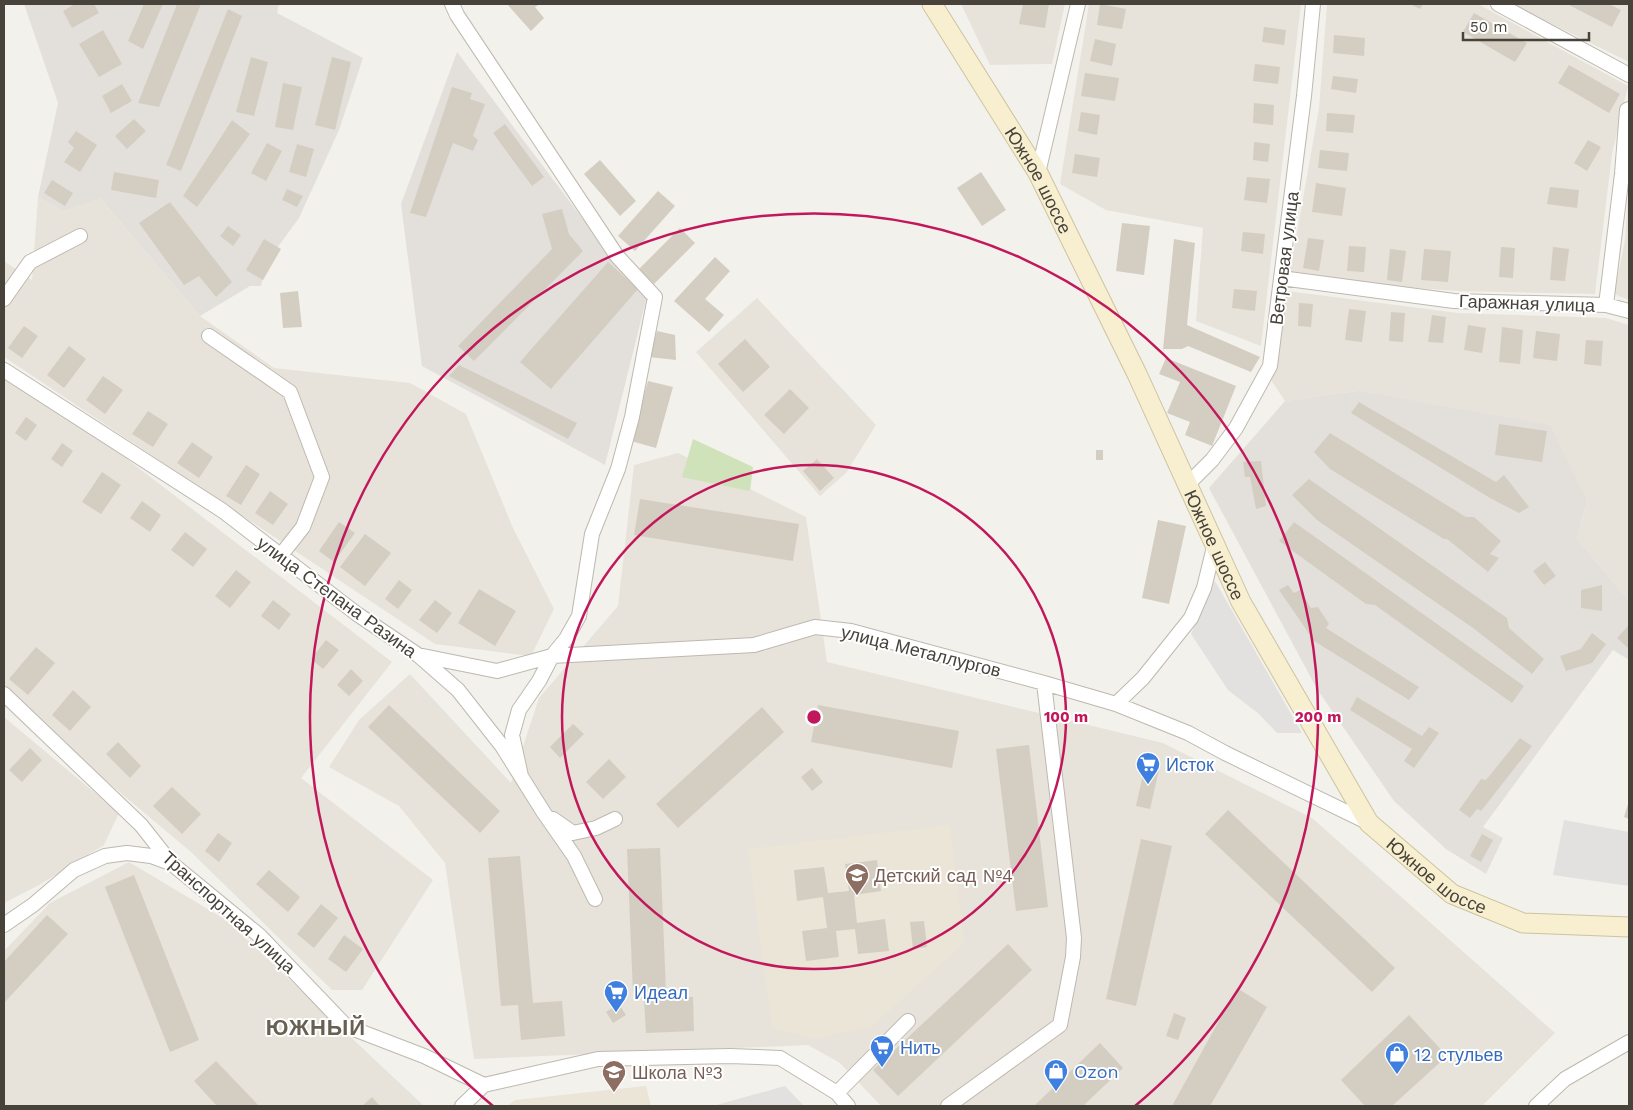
<svg xmlns="http://www.w3.org/2000/svg" width="1633" height="1110" font-family="'Work Sans',sans-serif">
  <style>
    .residential { fill: #e7e3da }
    .industrial { fill: #e3e0dc }
    .education { fill: #ebe5d7 }
    .green { fill: #cfe2b9 }
    .parking { fill: #e3e1df }
    .building { fill: #d4cdc2 }
    .lines { fill: none; stroke-linecap: round; stroke-linejoin: round }
    .street-casing { stroke: #beb9af; stroke-width: 16 }
    .secondary-casing { stroke: #cdc3a0; stroke-width: 21 }
    .street { stroke: #fff; stroke-width: 14 }
    .secondary { stroke: #f8efd0; stroke-width: 19 }
    .ring { fill: none; stroke: #c2185b; stroke-width: 2.5 }
    .labels { text-anchor: middle; dominant-baseline: central; stroke-width: 4; stroke-linejoin: round; paint-order: stroke }
    .street-label { font-size: 18px; fill: #47423a; stroke: #fff }
    .shop-label { font-size: 18px; fill: #366cbe; stroke: #fff; text-anchor: start }
    .education-label { font-size: 18px; fill: #785e54; stroke: #fff; text-anchor: start }
    .district-label { font-size: 22px; font-weight: bold; letter-spacing: 1px; fill: #686052; stroke: #fff }
    .centre { fill: #c2185b; stroke: #fff; stroke-width: 2.5 }
    .ring-label { font-size: 15px; text-anchor: middle; font-weight: bold; fill: #c2185b; stroke: #fff; stroke-width: 4; stroke-linejoin: round; paint-order: stroke }
  </style>
  <rect width="100%" height="100%" fill="#f3f1eb"/>
  <path class="residential" d="M961,4H1065L1052,64L990,65Z
    M1089,4H1301L1261,346L1196,321L1203,228L1106,210L1060,184Z
    M1327,4H1478L1628,86L1612,154L1595,294L1459,291L1401,287L1290,272L1319,108Z
    M1512,4H1629V62Z
    M1629,180V300L1614,294L1625,240Z
    M38,197L63,211L99,197L200,316L274,368L410,383L466,414L513,528L554,609L531,656L435,644L4,357V261L32,280Z
    M1287,291L1458,313L1606,318L1629,325V601L1577,539L1587,501L1358,391L1285,401L1271,380Z
    M757,298L876,425L846,473L820,496L696,352Z
    M4,374L119,453L392,662L301,778L433,880L362,990H332L191,852L4,695Z
    M678,453L806,517L827,662L1163,743L1312,818L1555,1033L1482,1106H881L840,1063L808,1045L474,1059L445,863L399,806L329,767L359,720L410,674L511,783L539,698L618,606L634,465Z
    M4,717L119,813L104,845L39,885L4,903Z
    M129,862L226,920L424,1106H4V951L50,903Z"/>
  <path class="industrial" d="M24,4H279L277,13L363,58L339,130L299,218L267,262L261,286H250L200,316L100,198L63,211L38,197L58,103Z
    M457,52L613,259L647,296L605,465L422,366L401,204Z
    M1358,391L1550,425L1587,501L1577,539L1629,601V660L1613,650L1483,827L1503,838L1486,874L1446,849L1394,801L1317,689L1209,488L1285,401Z"/>
  <path class="education" d="M950,825L964,943L872,1026L818,1039L772,1028L748,849Z
    M646,1086L651,1106H507L515,1100Z"/>
  <path class="green" d="M693,439L753,467L750,491L682,477Z"/>
  <path class="parking" d="M1215,581L1302,733H1277L1259,714L1228,690L1191,634Z
    M1564,820L1629,832V886L1553,875Z
    M785,1086L804,1106H713Z"/>
  <path class="building" d="M75,4H94L99,13L72,28L63,11Z
    M144,4H163L143,49L128,41Z
    M177,4H201L159,107L138,103Z
    M507,4H540L535,7L544,18L531,31Z
    M1023,4H1049L1045,28L1019,24Z
    M1100,4L1126,9L1122,29L1097,25Z
    M1410,4H1423L1420,9Z
    M1567,4H1609L1621,10L1612,27Z
    M228,9L242,16L181,171L166,165Z
    M1474,13L1527,43L1515,62L1463,32Z
    M1264,27L1286,30L1284,45L1262,42Z
    M103,30L122,64L99,77L79,44Z
    M1334,35L1365,38L1364,56L1333,53Z
    M1095,39L1116,44L1112,66L1090,61Z
    M251,57L268,62L254,116L236,112Z
    M332,57L351,62L335,130L315,125Z
    M1255,64L1280,67L1278,84L1253,81Z
    M1569,65L1620,94L1609,113L1558,83Z
    M1085,73L1119,78L1115,101L1081,96Z
    M1333,76L1358,79L1356,93L1331,89Z
    M283,83L302,87L293,130L275,127Z
    M122,84L132,101L111,113L102,96Z
    M452,87L472,93L470,99L485,104L473,136L478,140L473,151L453,143L426,217L410,213Z
    M1254,103L1274,105L1273,125L1253,123Z
    M1081,112L1100,115L1097,135L1078,131Z
    M1327,113L1355,115L1353,133L1326,131Z
    M134,119L146,131L127,149L115,136Z
    M232,120L250,134L197,207L183,196Z
    M505,124L544,177L532,186L493,133Z
    M76,131L97,145L80,172L64,162L74,148L68,142Z
    M1588,140L1601,147L1587,171L1574,163Z
    M1254,142L1270,144L1268,162L1253,160Z
    M267,143L282,151L266,181L251,173Z
    M297,144L314,149L306,177L289,172Z
    M1320,150L1349,153L1347,171L1318,168Z
    M1075,154L1100,158L1097,177L1072,173Z
    M600,160L636,201L620,216L584,174Z
    M114,172L159,180L156,198L111,190Z
    M981,172L1006,210L982,226L957,188Z
    M1247,177L1270,179L1267,203L1244,200Z
    M52,180L73,193L65,206L44,193Z
    M1316,183L1346,188L1342,216L1312,212Z
    M1550,187L1579,190L1577,208L1547,204Z
    M287,189L303,196L297,207L282,200Z
    M658,191L675,206L635,251L618,236Z
    M170,202L232,282L216,297L199,276L184,285L139,223Z
    M562,209L569,234L583,251L474,361L458,346L552,249L542,214Z
    M1122,223L1150,226L1144,275L1116,271Z
    M228,226L241,235L233,246L220,236Z
    M680,228L695,243L654,284L639,269Z
    M1243,232L1265,234L1263,254L1241,251Z
    M1308,238L1324,240L1319,271L1303,268Z
    M264,239L281,249L263,280L246,270Z
    M1174,239L1195,243L1187,325L1260,357L1251,372L1188,346L1182,349H1163Z
    M1349,246L1366,247L1364,272L1347,271Z
    M1501,247L1515,248L1513,278L1499,277Z
    M1553,247L1569,249L1565,281L1550,280Z
    M1390,249L1406,251L1402,282L1387,280Z
    M1424,249L1451,251L1448,282L1421,280Z
    M715,257L730,271L705,299L724,315L709,332L674,301Z
    M608,262L638,289L551,389L520,362Z
    M1234,289L1257,291L1255,311L1232,308Z
    M298,291L302,327L283,328L280,293Z
    M1299,303L1313,304L1311,327L1298,326Z
    M1349,309L1366,311L1362,342L1345,340Z
    M1391,312L1405,313L1403,342L1389,341Z
    M1432,315L1446,317L1443,343L1428,342Z
    M1468,325L1486,328L1482,353L1464,350Z
    M24,326L38,336L22,358L8,348Z
    M1502,327L1523,330L1520,364L1499,362Z
    M657,331L675,335L676,360L649,357Z
    M1536,331L1560,334L1557,361L1533,358Z
    M745,339L770,367L743,392L718,364Z
    M1586,340L1603,341L1601,366L1584,364Z
    M69,346L86,359L64,388L47,375Z
    M1166,358L1236,386L1212,446L1185,435L1190,422L1167,413L1180,382L1159,374Z
    M459,365L577,423L568,439L449,376Z
    M103,376L123,390L105,414L86,400Z
    M648,381L673,387L656,448L631,441Z
    M790,389L809,408L784,434L764,415Z
    M1359,402L1496,482L1504,475L1529,507L1519,513L1490,498L1351,413Z
    M148,411L168,424L153,447L132,434Z
    M26,417L37,425L26,441L15,433Z
    M1499,424L1547,431L1542,462L1495,455Z
    M1330,433L1466,517H1474L1501,541L1490,554L1499,558L1488,572L1447,539H1444L1330,469L1314,452Z
    M192,442L213,457L199,478L177,463Z
    M62,443L73,451L62,467L51,459Z
    M1096,450H1103V460H1096Z
    M817,459L834,478L820,491L803,471Z
    M1261,461L1266,506L1256,509L1250,477H1245L1243,462Z
    M246,465L260,474L241,505L226,496Z
    M102,472L121,485L101,514L82,502Z
    M1309,479L1507,618L1509,628L1544,659L1532,674L1473,628L1317,520L1292,495Z
    M270,491L288,504L273,525L255,513Z
    M640,499L799,524L793,561L634,535Z
    M142,501L161,515L150,532L130,518Z
    M1158,520L1186,526L1169,604L1142,598Z
    M339,522L355,533L334,562L319,551Z
    M1294,522L1524,686L1512,703L1375,605L1366,604L1279,541Z
    M185,532L207,549L193,567L171,550Z
    M365,534L391,553L365,586L340,567Z
    M1545,562L1556,576L1544,585L1533,571Z
    M236,570L251,582L230,608L215,596Z
    M399,580L412,590L398,609L385,599Z
    M1288,585L1294,593L1300,590L1311,608L1318,607L1329,624L1326,628L1419,687L1409,700L1314,641L1279,590Z
    M1602,585V611L1581,608V590Z
    M479,589L516,611L495,646L458,623Z
    M273,600L291,614L279,630L261,616Z
    M435,600L452,613L437,633L419,620Z
    M1629,625V649L1617,638Z
    M1592,633L1606,644L1592,663L1566,671L1560,656L1581,649Z
    M326,640L339,650L323,669L311,659Z
    M36,647L55,663L28,695L9,679Z
    M351,669L363,681L349,696L337,685Z
    M73,690L91,707L70,731L52,715Z
    M1357,697L1422,736L1429,727L1439,733L1414,768L1404,761L1412,749L1350,710Z
    M389,705L500,811L480,833L368,727Z
    M818,705L959,731L952,768L811,742Z
    M762,707L784,732L678,828L656,804Z
    M573,724L584,734L560,758L550,747Z
    M1520,738L1532,746L1481,811L1477,809L1470,818L1459,810L1481,779L1486,780Z
    M118,742L141,766L130,778L106,754Z
    M1029,745L1048,907L1016,911L996,749Z
    M30,748L42,760L22,782L9,770Z
    M609,759L626,777L603,799L586,782Z
    M1146,761L1160,765L1150,809L1136,806Z
    M812,768L823,782L812,791L801,777Z
    M172,787L201,814L182,834L153,806Z
    M1629,801V819L1624,817Z
    M1228,810L1395,968L1372,992L1205,834Z
    M218,833L232,843L219,862L205,851Z
    M1482,834L1493,840L1481,862L1470,856Z
    M1141,839L1172,846L1136,1006L1106,999Z
    M660,848L666,992L633,993L627,849Z
    M520,856L533,1003L562,1001L565,1036L521,1040L518,1005L501,1006L488,858Z
    M877,860L881,891L854,895L857,923L885,919L889,951L858,954L855,929L836,931L839,957L806,961L802,931L827,928L823,897L797,901L794,870L824,867L828,893L849,891L845,864Z
    M269,870L300,897L288,912L256,884Z
    M134,875L199,1040L170,1052L105,887Z
    M321,904L338,918L314,948L297,934Z
    M47,915L68,934L4,1003V962Z
    M924,921L927,947L913,949L910,922Z
    M344,935L363,949L346,972L328,959Z
    M1008,944L1032,970L898,1096L873,1070Z
    M1237,988L1267,1007L1210,1106H1172Z
    M693,997L694,1031L646,1033L644,999Z
    M619,1004L626,1015L613,1023L606,1012Z
    M1174,1013L1186,1018L1178,1040L1166,1036Z
    M1409,1015L1447,1056L1392,1106H1365L1341,1080Z
    M1100,1043L1123,1068L1083,1106H1034Z
    M216,1061L259,1106H217L194,1081Z
    M372,1097L380,1106H362Z"/>
  <g class="lines">
    <g class="street-casing">
      <path id="street" d="M452,4L457,15L617,256L655,297L632,417L618,469L592,534L579,616L566,639L552,656L539,681L519,710L512,735L521,776
        M1498,4L1629,75
        M1038,173L1078,4
        M1281,278L1454,301L1606,305L1629,311
        M4,299L30,262L80,236
        M1606,305L1622,174L1627,110L1629,109
        M209,336L290,392L322,477L303,527L281,555
        M4,370L223,511L357,614L418,655L458,690L502,746L544,813L574,856L595,899
        M1187,485L1212,460L1236,428L1270,366L1304,96L1313,4
        M418,655L497,671L552,656L754,645L815,627L851,631L1044,683L1116,704L1188,733L1225,753L1369,823
        M4,694L141,825L171,863L260,936L346,1026L424,1056L484,1085
        M1116,704L1143,678L1191,618L1204,588L1215,543
        M553,819L573,833L596,828L615,819
        M4,925L33,905L74,870L105,856L127,853L151,856L170,863
        M837,1093L908,1021
        M462,1106L484,1085L598,1059L730,1056L780,1058L837,1093L848,1106
        M948,1106L1060,1025L1073,957L1074,938L1044,683
        M1536,1106L1565,1079L1629,1042"/>
    </g>
    <g class="secondary-casing">
      <g id="secondary">
        <path id="s1" d="M932,4L1038,173L1137,374L1241,602L1369,823L1452,894L1523,923L1629,927"/>
      </g>
    </g>
    <use href="#street" class="street"/>
    <use href="#secondary" class="secondary"/>
  </g>
  <g class="ring">
    <circle cx="814" cy="717" r="252"/>
    <path d="M493 1106A504 504 0 1 1 1135 1106"/>
  </g>
  <defs>
    <g id="supermarket-pin" transform="scale(1.25)"><path d="M0 17L-7.5 6A9.5 9.5 0 1 1 7.5 6Z" fill="#3f7fe0" stroke="#fff"/><path d="M-6-5.5h2.5l.6 2H6L4.5 2H-2.5L-4.4-4H-6ZM-1.5 3.2a1.3 1.3 0 1 0 .1 0ZM3 3.2a1.3 1.3 0 1 0 .1 0Z" fill="#fff"/></g>
    <g id="school-pin" transform="scale(1.25)"><path d="M0 17L-7.5 6A9.5 9.5 0 1 1 7.5 6Z" fill="#8d6e63" stroke="#fff"/><path d="M0-5L7-2L0 1L-7-2ZM-4 1L0 2.5L4 1V4Q0 6-4 4Z" fill="#fff"/></g>
    <g id="shop-pin" transform="scale(1.25)"><path d="M0 17L-7.5 6A9.5 9.5 0 1 1 7.5 6Z" fill="#3f7fe0" stroke="#fff"/><path d="M-5-2.5h2.3a2.7 3.5 0 0 1 5.4 0H5L5.5 6h-11ZM-1.5-2.5h3a1.5 2.3 0 0 0-3 0Z" fill="#fff"/></g>
  </defs>
  <g fill-rule="evenodd">
    <use href="#supermarket-pin" x="1148" y="764"/>
    <use href="#school-pin" x="857" y="875"/>
    <use href="#supermarket-pin" x="616" y="992"/>
    <use href="#supermarket-pin" x="882" y="1047"/>
    <use href="#shop-pin" x="1397" y="1054"/>
    <use href="#shop-pin" x="1056" y="1071"/>
    <use href="#school-pin" x="614" y="1072"/>
  </g>
  <g class="labels">
    <g class="street-label">
      <text stroke="none"><textPath href="#s1" startOffset="206">Южное шоссе</textPath></text>
      <text transform="translate(1284 258) rotate(-83)">Ветровая улица</text>
      <text transform="translate(1527 303) rotate(2)">Гаражная улица</text>
      <text stroke="none"><textPath href="#s1" startOffset="611">Южное шоссе</textPath></text>
      <text transform="translate(337 597) rotate(36)">улица Степана Разина</text>
      <text transform="translate(921 651) rotate(14)">улица Металлургов</text>
      <text stroke="none"><textPath href="#s1" startOffset="1016">Южное шоссе</textPath></text>
      <text transform="translate(229 912) rotate(42)">Транспортная улица</text>
    </g>
    <g class="shop-label">
      <text x="1166" y="764">Исток</text>
      <text x="634" y="992">Идеал</text>
      <text x="900" y="1047">Нить</text>
      <text x="1414" y="1054">12 стульев</text>
      <text x="1074" y="1071">Ozon</text>
    </g>
    <g class="education-label">
      <text x="874" y="875">Детский сад №4</text>
      <text x="632" y="1072">Школа №3</text>
    </g>
    <g class="district-label">
      <text x="316" y="1027">ЮЖНЫЙ</text>
    </g>
  </g>
  <circle cx="814" cy="717" r="8" class="centre"/>
  <g class="ring-label">
    <text x="1066" y="722">100 m</text>
    <text x="1318" y="722">200 m</text>
  </g>
  <rect width="1633" height="1110" fill="none" stroke="#47423a" stroke-width="10"/>
  <path d="M1463 32v8h126v-8" fill="none" stroke="#47423a" stroke-width="2.5"/>
  <text x="1470" y="32" font-size="15" fill="#47423a" stroke="#ffffff" stroke-width="4" paint-order="stroke">50 m</text>
</svg>
